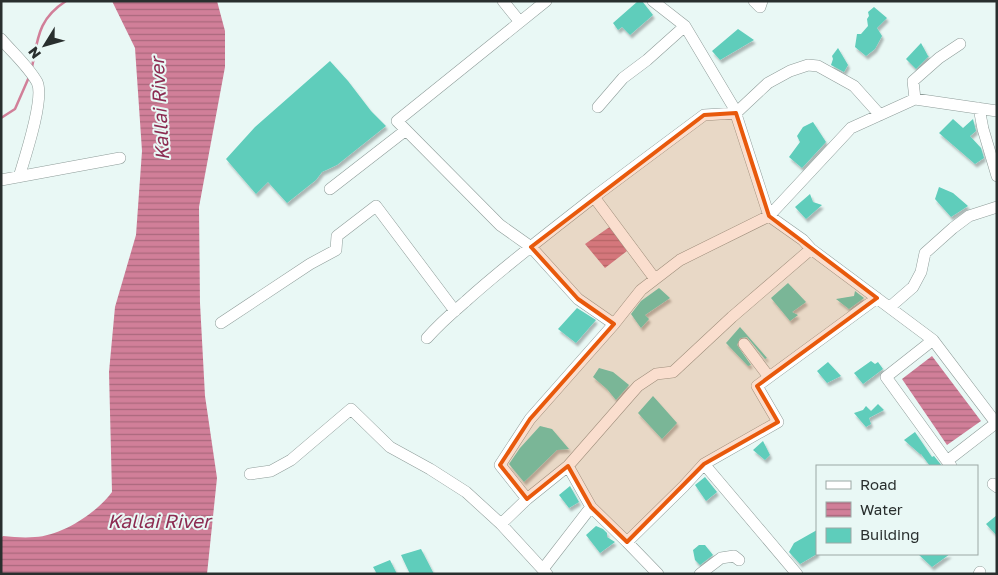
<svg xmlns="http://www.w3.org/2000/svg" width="998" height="575" font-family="'Golos Text',sans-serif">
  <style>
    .water { fill: url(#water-rules) }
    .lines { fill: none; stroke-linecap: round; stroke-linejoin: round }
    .stream { stroke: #d17f99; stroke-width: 2.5 }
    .building { fill: #5ecdbb; filter: url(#shadow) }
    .minor-casing { stroke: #8e9c99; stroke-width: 12 }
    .minor { stroke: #fff; stroke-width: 11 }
    .marked { fill: #e8590c; fill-opacity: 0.2; stroke: #e8590c; stroke-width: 4; stroke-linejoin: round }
    .labels { text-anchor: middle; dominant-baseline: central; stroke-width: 4; stroke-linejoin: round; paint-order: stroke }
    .water-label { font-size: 19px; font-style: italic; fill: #8c2b51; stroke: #e9f8f5 }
  </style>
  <defs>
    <pattern id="water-rules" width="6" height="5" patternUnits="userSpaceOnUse" patternTransform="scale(1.25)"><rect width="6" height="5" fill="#d17f99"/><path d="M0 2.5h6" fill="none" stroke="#aa687d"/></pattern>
    <filter id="shadow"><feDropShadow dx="2" dy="3.5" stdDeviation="1" flood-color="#0004"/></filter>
  </defs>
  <rect width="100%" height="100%" fill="#e9f8f5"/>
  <path class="water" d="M112,1H217L225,31V67L199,207L200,303L205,396L217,478L207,574H1V538L3,536C14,537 24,538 35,537C61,536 97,513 112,492L109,372L115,307L136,235L142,151L135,48Z
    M611,226L627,251L605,268L585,244Z
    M932,356L981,421L947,445L902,379Z"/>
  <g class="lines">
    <path class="stream" d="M32,67C38,38 38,19 66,1
      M1,118L15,109L29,77"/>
  </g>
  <path class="building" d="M638,1H642L653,15L630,35L622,27L618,30L613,23Z
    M874,7L887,18L877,28L882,36L875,49L866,56L855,47L857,34H861L868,26L867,19L869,16L868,12Z
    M738,29L754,40L720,60L712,51Z
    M921,43L928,56H929L916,69L906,59Z
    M838,48L848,65L844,72L831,65L833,59L832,56Z
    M330,61L348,81L371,111L386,126L337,165L322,172L316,180L287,203L268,182L256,194L226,159L255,127Z
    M953,119L963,128L973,119L976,131L970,136L981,148L984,158L975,164L939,133Z
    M813,122L826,142L802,168L789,157L800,142L797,136L803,127Z
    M939,187L953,193L968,206L951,217L935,199Z
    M810,194L813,202L822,205L806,219L795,207Z
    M788,283L806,302L792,312L798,315L790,321L771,298Z
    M659,288L670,298L645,315L649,319L641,328L631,314L641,301Z
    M855,291L864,298L849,309L836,299L854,296Z
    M577,308L596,320L576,343L558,329Z
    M740,327L767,358L765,359L747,337L740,338L737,345L751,365L748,366L726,343Z
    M871,361L875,364L878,362L883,369L863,384L854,373Z
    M828,362L841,376L827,383L817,371Z
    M599,368L613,372L629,385L616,400L607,389L593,377Z
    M653,396L677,423L662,439L638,413Z
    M878,404L884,410L869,418L871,424L866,427L854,413L863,410L866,406L871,411Z
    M540,426L552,429L569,449L557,450L524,482L509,464L520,448Z
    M915,432L932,457L934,456L942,466H930L921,454H920L904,440Z
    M763,441L770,455L765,460L753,450Z
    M705,477L717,492L706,501L695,485Z
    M570,486L579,502L569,508L559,495Z
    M997,515V536L986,524Z
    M596,526L603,529L607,533V537L615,542L600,553L586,535Z
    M817,530V554L800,564L789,552L794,543Z
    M699,545H705L713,555L700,565L695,560L693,550Z
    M421,549L434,574H410L401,555Z
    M918,554H950L932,567Z
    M390,560L397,574H377L373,567Z"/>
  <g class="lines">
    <g class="minor-casing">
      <path id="minor" d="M503,1L520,22
        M546,1L397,121L500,225L531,247L578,299L614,324
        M653,1L685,26L734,108L769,216L803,240L811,249
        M754,1L760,7L762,1
        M1,39C13,53 28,66 37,82C45,98 25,157 19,177
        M915,99L913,81L939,58L960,44
        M598,107L623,78L647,60L685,26
        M979,108L983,129L997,176
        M1,180L120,158
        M330,189L406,130
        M594,197L704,115L736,113L768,83L790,71L808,65L818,66L854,86L880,115
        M890,307L913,287L921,272L925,253L953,228L969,216L997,207
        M221,323L310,264L336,250L337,236L376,206L455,311
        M427,338C440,323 452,313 466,301C507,264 551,231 594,197L655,279
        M933,340L886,377L947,461
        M744,344L769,377
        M704,464L797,574
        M568,466L591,507
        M250,474L271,471L291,460L351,409L390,447L430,469L466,492L501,524
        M993,484L997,487
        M527,499L568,466L638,386L656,374L673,372L732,317L811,249L933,340L996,423L947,461L951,466
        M627,542L658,574
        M543,569L591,507L627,542L684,486L704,464L778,422L757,386L877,298
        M547,574L501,524L527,499L500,465L530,419L614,324L641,290L680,260L769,216L851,128L915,99L997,111
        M700,574L721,558L734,556L739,560
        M979,574L980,572"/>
    </g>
    <use href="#minor" class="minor"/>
  </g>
  <path class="marked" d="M736,113L769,216L877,298L757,386L778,422L704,464L627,542L591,507L568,466L527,499L500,465L530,419L614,324L578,299L531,247L704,115Z"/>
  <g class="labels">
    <g class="water-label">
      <text transform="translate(159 109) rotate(-93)">Kallai River</text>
      <text x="159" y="520">Kallai River</text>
    </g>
  </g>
  <rect width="998" height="575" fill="none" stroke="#292f2e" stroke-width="5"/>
  <rect x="816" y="465" width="162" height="90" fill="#e9f8f5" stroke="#9ca8a5"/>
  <rect x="826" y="481" width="25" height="8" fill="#ffffff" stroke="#9ca8a5"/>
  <text x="860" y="490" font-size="15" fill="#292f2e">Road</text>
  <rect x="826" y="502" width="25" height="15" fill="url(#water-rules)" stroke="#9ca8a5"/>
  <text x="860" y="515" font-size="15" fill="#292f2e">Water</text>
  <rect x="826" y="528" width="25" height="15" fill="#5ecdbb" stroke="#9ca8a5"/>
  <text x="860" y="540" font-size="15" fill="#292f2e">Building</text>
  <g transform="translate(45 45) rotate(233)" stroke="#e9f8f5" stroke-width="4" paint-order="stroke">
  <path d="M0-4L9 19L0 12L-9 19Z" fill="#292f2e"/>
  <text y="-8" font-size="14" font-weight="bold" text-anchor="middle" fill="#292f2e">N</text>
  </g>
</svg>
